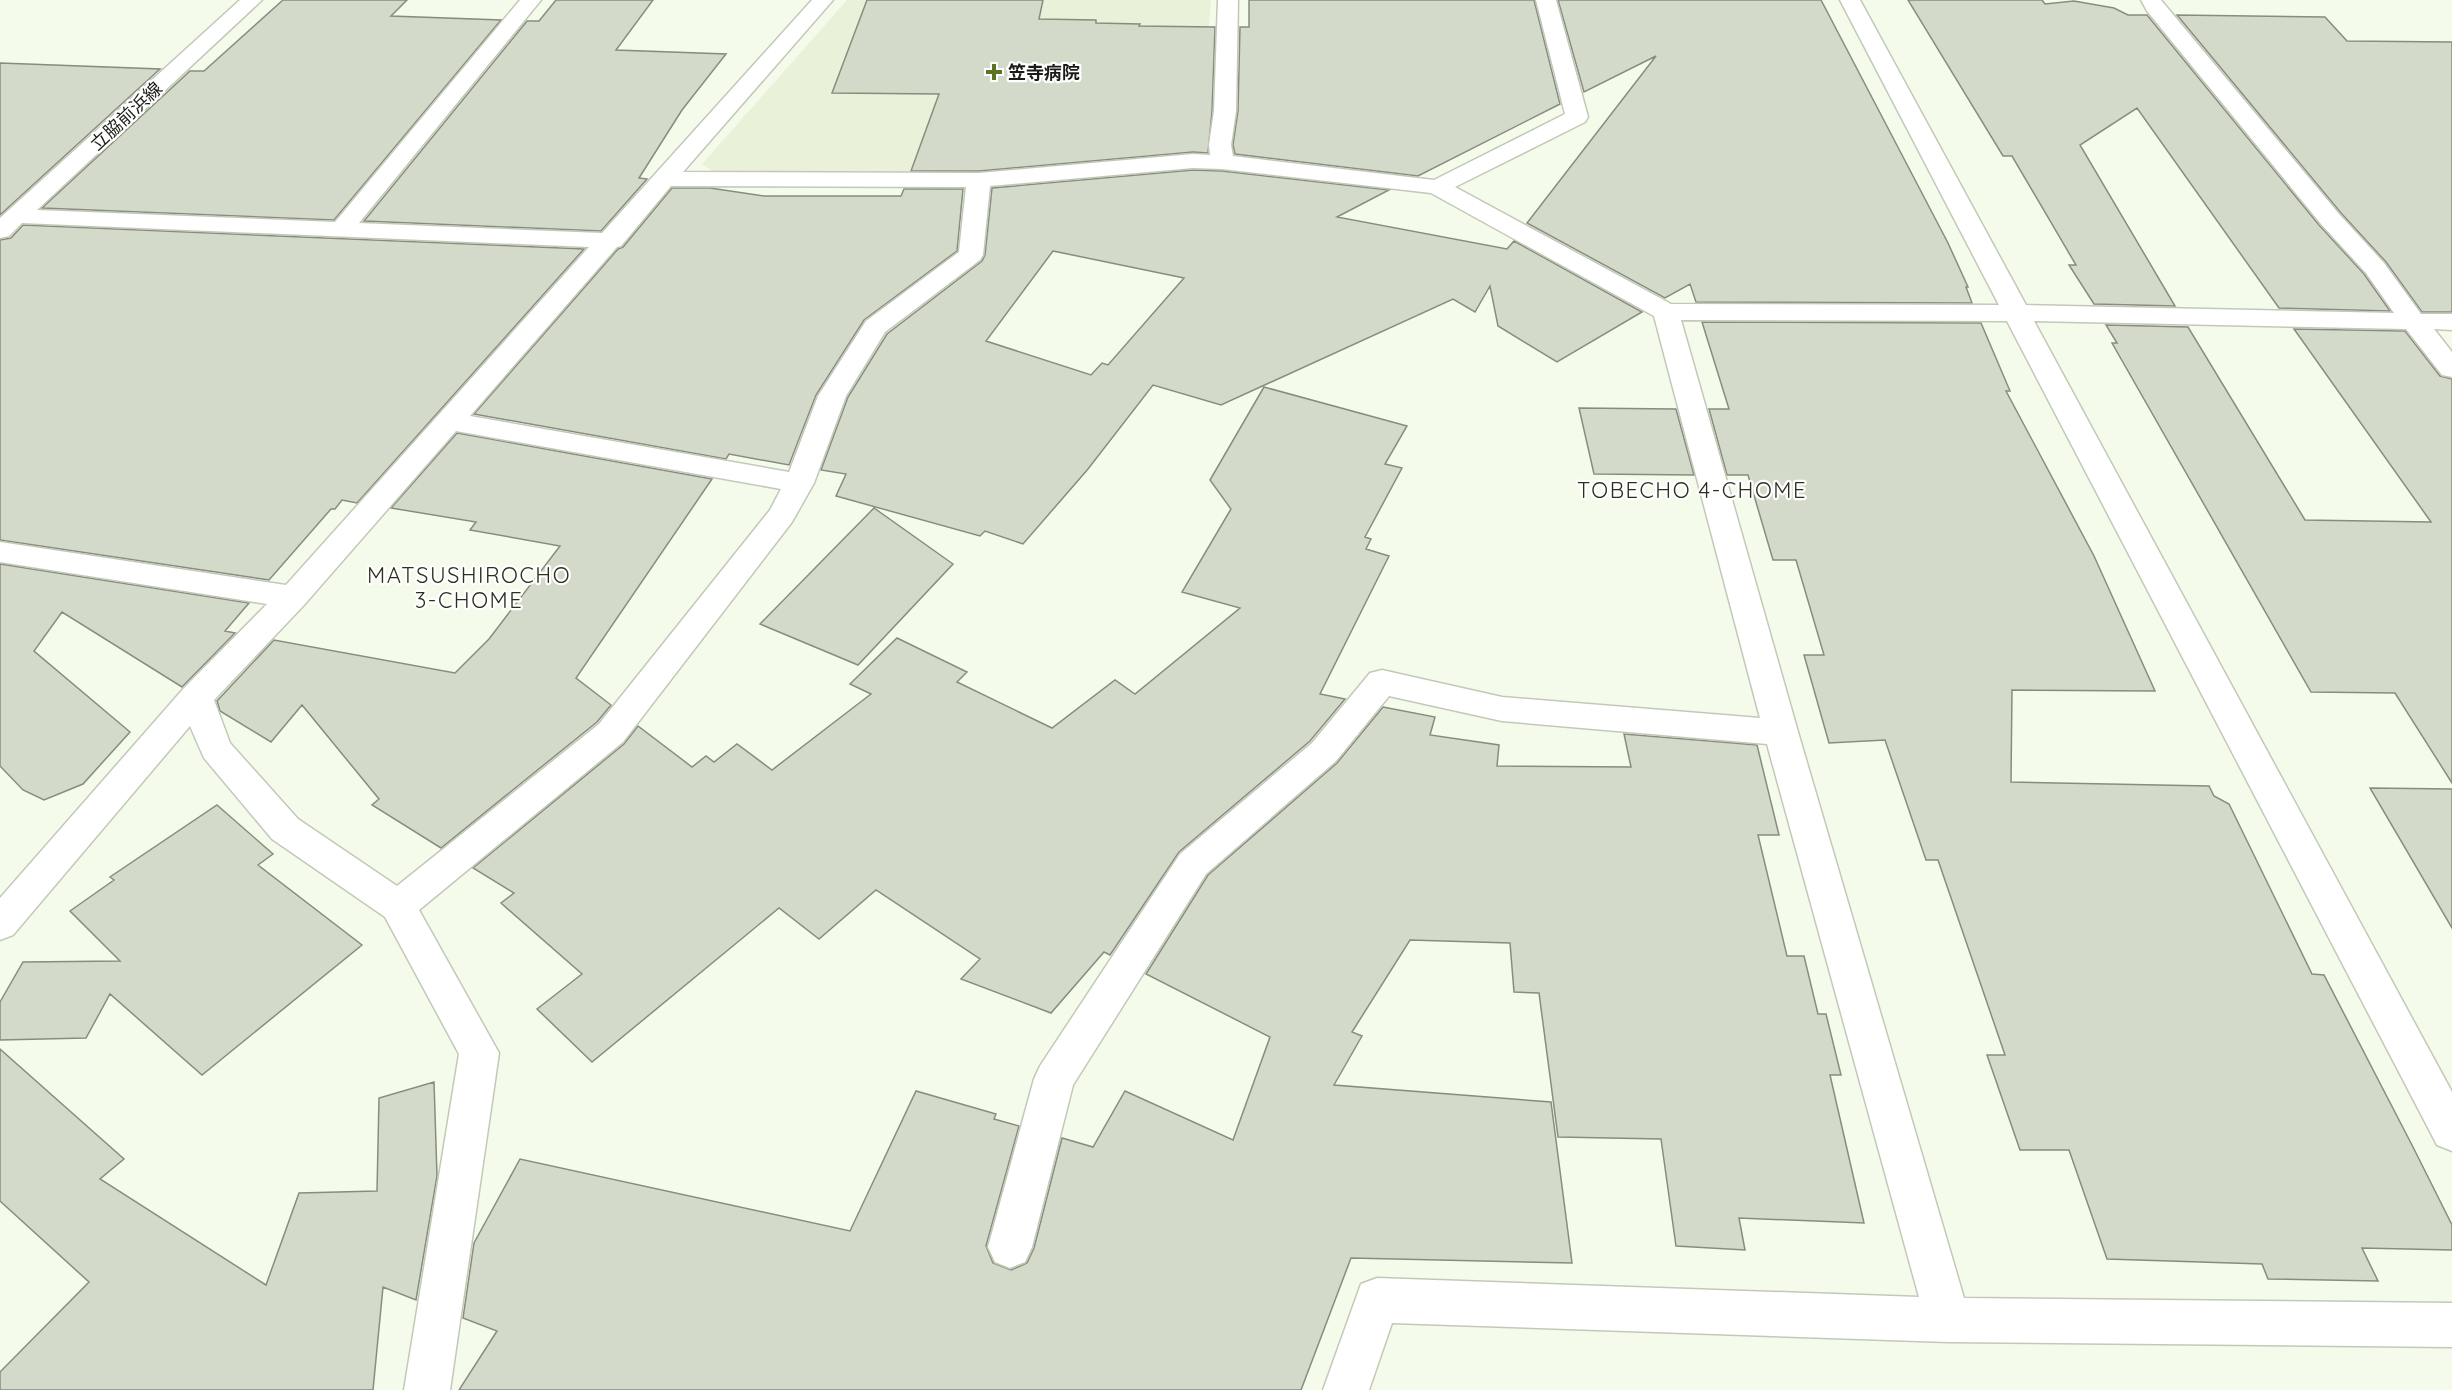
<svg xmlns="http://www.w3.org/2000/svg" width="2452" height="1390" font-family="Quicksand,'Noto Sans JP',sans-serif">
  <style>
    .built { fill: #e9f1d9 }
    .building { fill: #d4dac9; stroke: #878d7e; stroke-width: 1.5; fill-rule: evenodd }
    .lines { fill: none; stroke-linecap: round; stroke-linejoin: round }
    .minor-casing { stroke: #c3c9b9; stroke-width: 3 }
    .minor { fill: #fff; fill-rule: evenodd }
    .poi-dot { fill: #5d7222; stroke: #fff; stroke-width: 2 }
    .labels { text-anchor: middle; dominant-baseline: central; stroke-width: 4.5; stroke-linejoin: round; paint-order: stroke }
    .far-poi-label { font-size: 18px; font-weight: bold; fill: #1a1c16; stroke: #fff; text-anchor: start }
    .far-street-label { font-size: 18px; fill: #1a1c16; stroke: #fff }
    .neighbourhood-label { font-size: 22px; letter-spacing: 1.5px; fill: #2b2f22; stroke: #fff }
  </style>
  <rect width="100%" height="100%" fill="#f5fbeb"/>
  <path class="built" d="M847,0H1211L1200,144L1190,150L974,172H714L702,164Z"/>
  <path class="building" d="M283,0H407L391,16L501,20L334,220L42,208L190,71H204Z
    M556,0H653L616,50L726,54L682,110L639,178L647,179L601,231L364,221L527,21H539Z
    M867,0H1043L1039,19L1096,20V23L1140,24L1139,26L1215,27L1212,111L1208,153L1193,152L979,171H911L939,94L832,93Z
    M1249,0H1534L1560,104L1418,176L1235,154L1233,145L1238,111L1240,27H1249Z
    M1558,0H1821L1948,243L1968,287H1966L1972,303L1696,302L1690,284L1665,298L1527,223L1656,56L1584,92Z
    M1908,0H2042L2045,4L2074,1L2114,8L2128,15H2147L2319,225L2364,274L2390,311L2279,308L2137,108L2080,145L2175,306L2094,304L2069,265H2076L2012,156H2003Z
    M2177,15L2325,17L2347,41L2452,42V312H2422L2386,262L2341,213Z
    M0,63L160,69L0,215Z
    M1193,170L1222,171L1389,190L1337,217L1507,249L1514,241L1642,312L1557,362L1498,326L1490,286L1475,312L1453,299L1221,405L1153,385L1088,469L1023,544L985,531L980,536L836,496L846,474L821,470L848,397L887,334L982,261L985,255L992,188ZM1053,251L1184,278L1108,365L1102,363L1091,375L986,341Z
    M672,188H710L764,196H901L904,189H963L957,251L864,320L816,395L789,465L729,454L726,459L474,414L618,249L623,247Z
    M23,225L584,249L357,503L342,500L335,509H331L269,580L0,540V240L11,238Z
    M1702,322L1981,323L2010,391H2006L2094,556L2155,691L2012,690L2011,782L2209,786L2214,796L2229,804L2312,974L2324,975L2413,1147L2452,1225V1250L2362,1248L2378,1281L2268,1279L2262,1264L2107,1259L2069,1150H2020L1987,1055H2005L1938,860H1926L1885,740L1829,743L1804,655H1824L1796,560H1773L1748,475H1727L1709,409H1729Z
    M2106,325L2188,327L2305,520L2431,522L2294,329L2405,331L2440,376L2452,379V783L2395,693L2311,692L2112,343H2117Z
    M1264,387L1407,426L1385,464L1402,468L1365,537L1371,539L1366,549L1389,556L1320,694L1345,699L1310,741L1179,852L1110,955L1104,952L1051,1013L961,979L980,959L876,890L819,939L779,908L592,1062L537,1009L582,974L501,903L514,893L473,868L624,744L638,726L692,767L706,756L714,762L737,744L772,770L871,694L850,684L897,638L967,672L957,682L1052,728L1115,680L1135,694L1240,608L1182,592L1231,509L1210,480Z
    M1579,408L1676,409L1694,475L1594,474Z
    M457,433L712,479L576,678L611,705L597,722L441,848L372,805L379,799L302,705L271,742L220,711L217,701L274,640L455,673L489,639L560,546L470,530L476,522L391,508Z
    M874,508L953,564L858,665L760,624Z
    M0,564L249,603L225,631L235,633L182,687L62,612L34,651L130,732L83,784L44,800L23,790L0,766Z
    M1383,707L1435,717L1430,735L1499,745L1497,766L1631,767L1624,734L1757,745L1779,835H1758L1787,956H1804L1818,1014H1826L1841,1075H1830L1864,1223L1739,1218L1745,1250L1676,1246L1661,1139L1558,1137L1539,993L1514,992L1510,943L1410,940L1352,1032L1362,1036L1334,1085L1551,1102L1572,1263L1351,1258L1301,1390H459L497,1331L463,1318L474,1243L520,1159L850,1231L916,1091L996,1114L994,1119L1019,1126L986,1246L993,1263L1011,1270L1027,1263L1034,1248L1062,1138L1093,1147L1125,1091L1233,1140L1270,1037L1146,974L1208,875L1337,763Z
    M2370,788L2452,789V928Z
    M217,805L273,854L258,865L362,945L202,1075L110,994L86,1038L0,1040V1002L23,962L120,961L70,911L114,880L110,877Z
    M0,1049L124,1159L100,1179L266,1285L299,1193L377,1191L379,1098L434,1082L437,1176L416,1300L383,1287L373,1390H0V1372L89,1282L0,1201Z"/>
  <g class="lines">
    <g class="minor-casing">
      <path id="minor" d="M240,0H262L37,210L335,222L520,0H541L359,223L602,233L812,0H833L683,172L979,173L1193,154L1210,155L1209,145L1214,111L1218,0H1238L1236,111L1231,145L1233,156L1434,180L1565,114L1536,0H1556L1588,117L1585,122L1455,187L1671,304L1999,305L1840,0H1860L2026,305L2394,313L2366,273L2321,224L2147,11L2141,0H2161L2339,214L2384,263L2421,314H2452V330L2434,329L2452,352V377L2442,375L2406,329L2034,321L2452,1092V1151L2437,1145L2007,321L1681,320L1798,732L1964,1298L2452,1303V1347L1948,1342L1392,1323L1369,1390H1323L1361,1284L1377,1278L1919,1297L1767,744L1502,721L1389,696L1336,761L1206,874L1073,1085L1032,1247L1025,1262L1010,1268L995,1262L988,1247L1034,1079L1040,1066L1180,854L1312,743L1370,673L1382,670L1502,697L1760,718L1654,316L1431,193L1222,169L1193,168L990,186L983,255L980,260L885,332L846,396L814,483L792,522L623,742L419,910L499,1053L450,1390H404L459,1054L385,917L272,839L204,758L190,726L13,935L0,940V898L184,688L267,604L0,562V542L286,585L589,247L22,223L9,236L0,238V218ZM671,186L966,187L959,252L866,321L818,396L789,472L470,416L617,247L621,246ZM456,431L781,489L770,510L599,724L397,886L298,819L230,743L214,700L304,605Z"/>
    </g>
    <use href="#minor" class="minor"/>
  </g>
  <path class="poi-dot" d="M991 63h6v6h6v6h-6v6h-6v-6h-6v-6h6z"/>
  <g class="labels">
    <g class="far-poi-label">
      <text x="1008" y="72">笠寺病院</text>
    </g>
    <g class="far-street-label">
      <text transform="translate(126 116) rotate(-43)">立脇前浜線</text>
    </g>
    <g class="neighbourhood-label">
      <text x="1692" y="490">TOBECHO 4-CHOME</text>
      <text x="469" y="575">MATSUSHIROCHO<tspan x="469" dy="25">3-CHOME</tspan></text>
    </g>
  </g>
</svg>
